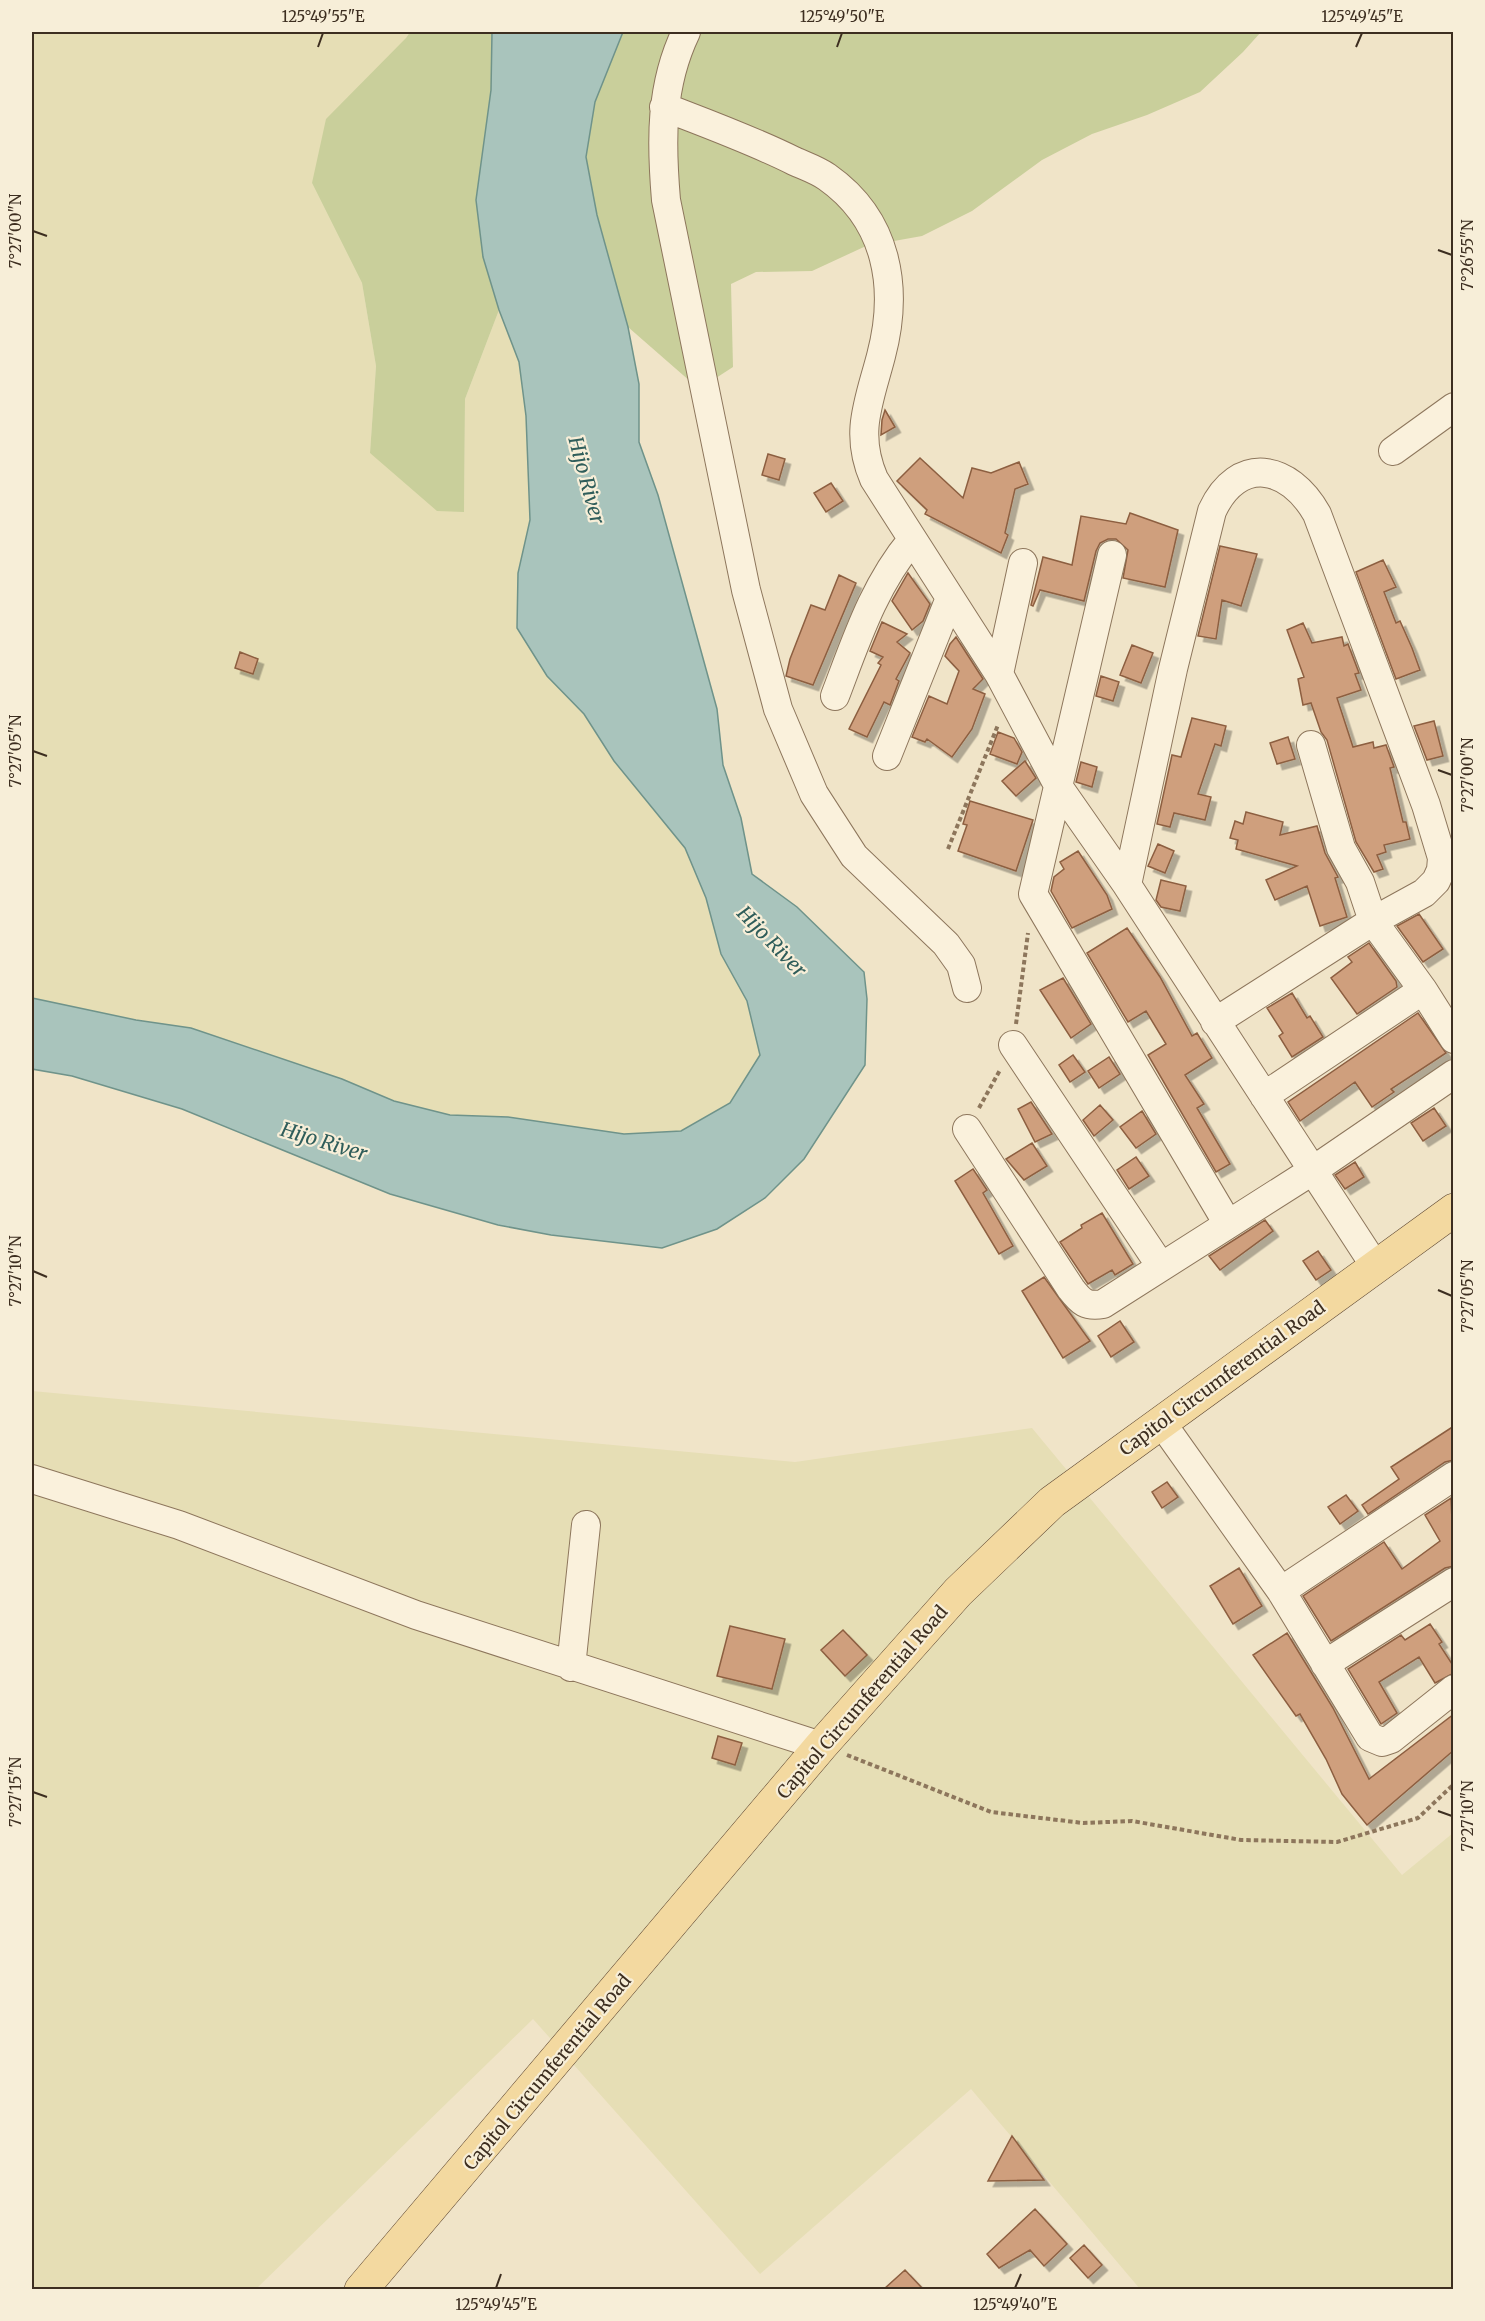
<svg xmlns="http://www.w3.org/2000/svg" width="1485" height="2321" font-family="Merriweather,serif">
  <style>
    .farmland { fill: #e6deb5 }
    .green { fill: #c9cf9b }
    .water { fill: #a9c4bc; stroke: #6f938a; stroke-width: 1.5 }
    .building { fill: #cf9f7d; stroke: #8d5f41; stroke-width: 1.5; filter: url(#shadow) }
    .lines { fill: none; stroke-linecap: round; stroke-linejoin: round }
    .minor-casing { stroke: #8d765c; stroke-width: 30 }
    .major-casing { stroke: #5b4430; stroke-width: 34 }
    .path { stroke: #8d765c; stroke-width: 4; stroke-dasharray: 4.5 3; stroke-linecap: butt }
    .minor { stroke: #faf1dc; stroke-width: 28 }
    .major { stroke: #f3d9a0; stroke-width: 33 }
    .ticks { fill: none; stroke: #3d2e20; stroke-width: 2 }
    .labels { text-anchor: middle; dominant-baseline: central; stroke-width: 4.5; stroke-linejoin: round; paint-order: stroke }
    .street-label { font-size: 18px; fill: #3d2e20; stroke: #f7eed8 }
    .water-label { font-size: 20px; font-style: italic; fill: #2f5d5a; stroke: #f7eed8 }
    .neatline { fill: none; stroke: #3d2e20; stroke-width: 2 }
    .ticks-label { font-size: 15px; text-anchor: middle; fill: #3d2e20 }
  </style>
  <defs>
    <filter id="shadow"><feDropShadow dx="5.5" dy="5.5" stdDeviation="0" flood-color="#0004"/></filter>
  </defs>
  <rect width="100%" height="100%" fill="#f0e4c8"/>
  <path class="farmland" d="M32,32H410L312,183L362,283L376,366L370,453L464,512L465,399L499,310L519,362L526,416L530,520L518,573L547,676L584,714L614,761L685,848L706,898L721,954L747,1001L760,1055L730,1103L681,1132L624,1134L508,1117L450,1115L394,1101L342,1079L191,1028L136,1020L32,998Z
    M32,1391L795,1462L1032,1428L1402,1875L1453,1833V2289H1140L971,2089L760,2274L533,2019L256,2289H32Z"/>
  <path class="green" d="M410,32H492L491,90L476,200L483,257L499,310L465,399L464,512L437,511L370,453L376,366L362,283L312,183L326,119L406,38Z
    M623,32H1261L1243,52L1200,92L1147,115L1092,134L1042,160L972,211L922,236L866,246L812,271L756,272L731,284L733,367L699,389L628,327L597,215L586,157L595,102Z"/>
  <path class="water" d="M492,32H623L595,102L586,157L597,215L628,327L639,384V442L658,495L717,709L723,765L741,818L752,874L797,907L864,972L867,999L865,1065L804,1159L765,1198L717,1229L662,1248L551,1235L498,1225L390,1194L182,1109L72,1076L32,1069V998L136,1020L191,1028L342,1079L394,1101L450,1115L508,1117L624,1134L681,1131L730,1103L760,1055L747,1001L721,954L706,898L685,848L614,761L584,714L547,676L517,628L518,573L530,520L526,416L519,362L499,310L483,257L476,200L491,90Z"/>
  <path class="building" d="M885,410L895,427L881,435L882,420Z
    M768,454L785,459L779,480L762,475Z
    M920,458L963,498L972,468L991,473L1019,462L1028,484L1015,489L1005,533L1008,535L1001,553L925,514L927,510L897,481Z
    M831,483L843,501L826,512L814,493Z
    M1130,513L1178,530L1165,587L1123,578L1128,550L1116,539H1108L1100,543L1096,551L1084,601L1040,590L1033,606L1031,605L1043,557L1072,565L1081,516L1126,524Z
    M1220,546L1257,554L1241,606L1222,600L1216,639L1198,636Z
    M1383,560L1396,587L1384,592L1396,623L1400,621L1412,648L1420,670L1396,679L1356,572Z
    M908,573L930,604L923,621L912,630L892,601Z
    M839,575L856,583L813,685L786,676L790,659L811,605L825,610Z
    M882,622L907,634L897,642L910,653L896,679L899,681L890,705L884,702L867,737L849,729L881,665L878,663L883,657L870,651Z
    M1303,623L1312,643L1342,637L1344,646L1348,644L1359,673L1355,674L1361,690L1337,698L1353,747L1373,742L1374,748L1386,745L1394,767L1390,768L1403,822H1406L1410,839L1384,845L1386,852L1377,855L1383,869L1374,872L1356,842L1327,740L1321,732L1311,703L1303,705L1298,679L1304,677L1287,630Z
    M956,637L983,679L973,689L985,694L972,729L952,757L927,739L925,742L912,737L929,696L947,704L959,671L945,656L950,644Z
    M1132,645L1153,653L1141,683L1120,675Z
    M240,652L258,659L253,674L235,668Z
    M1101,676L1119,682L1113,701L1096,696Z
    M1192,718L1226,726L1221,746L1215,744L1198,794L1211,797L1205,820L1174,813L1170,827L1157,824L1172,755L1181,757Z
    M1434,721L1443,756L1427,760L1414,726Z
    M998,732L1014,738L1022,752L1017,764L990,754Z
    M1288,737L1295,759L1277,764L1270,743Z
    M1025,761L1036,778L1016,796L1002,781Z
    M1081,762L1097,767L1092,787L1076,782Z
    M970,801L1033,820L1016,871L958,851L967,825L963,824Z
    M1246,812L1283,822L1280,835L1317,826L1325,853L1338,877L1335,878L1347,917L1320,926L1307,886L1275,900L1266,880L1297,866L1236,849L1238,840L1230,838L1235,821L1243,824Z
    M1158,844L1174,851L1165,873L1148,866Z
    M1078,851L1107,895L1112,909L1072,928L1051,891L1054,877L1064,869L1060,862Z
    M1161,880L1186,886L1180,911L1161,907L1156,900Z
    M1419,914L1443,949L1423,962L1397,926Z
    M1127,928L1160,977L1192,1036L1197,1033L1212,1058L1185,1075L1204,1104L1197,1108L1230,1164L1216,1172L1148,1055L1166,1044L1146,1011L1128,1022L1087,953Z
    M1369,943L1396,981L1397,987L1357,1014L1331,978L1352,962L1348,957Z
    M1063,978L1091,1024L1071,1038L1040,990Z
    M1292,993L1307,1018L1310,1016L1323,1037L1292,1057L1279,1036L1283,1033L1267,1008Z
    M1418,1013L1446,1053L1391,1089L1394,1092L1372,1107L1355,1082L1300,1121L1288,1102Z
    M1073,1055L1085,1072L1070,1082L1059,1065Z
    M1109,1057L1120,1074L1099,1088L1088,1071Z
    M1031,1102L1052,1134L1035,1142L1018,1109Z
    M1100,1105L1113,1120L1094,1136L1083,1120Z
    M1434,1108L1446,1126L1423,1141L1411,1123Z
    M1142,1111L1156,1134L1136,1148L1120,1127Z
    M1032,1143L1047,1166L1024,1180L1006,1159Z
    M1136,1157L1149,1176L1129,1189L1117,1170Z
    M1355,1162L1364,1177L1345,1189L1335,1175Z
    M973,1169L987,1190L983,1193L1013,1246L999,1254L955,1181Z
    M1102,1213L1133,1264L1115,1275L1112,1270L1088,1284L1060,1242L1082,1228L1081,1225Z
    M1265,1220L1273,1231L1220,1270L1209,1256Z
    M1318,1251L1331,1270L1316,1280L1303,1261Z
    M1044,1277L1090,1341L1063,1358L1022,1291Z
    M1120,1321L1134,1342L1111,1357L1098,1336Z
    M1454,1426V1460L1445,1462L1368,1514L1362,1505L1399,1479L1391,1467Z
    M1167,1482L1178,1497L1162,1508L1152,1492Z
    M1346,1495L1358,1511L1340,1524L1328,1507Z
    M1451,1498L1454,1566L1445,1568L1331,1641L1303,1596L1384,1542L1402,1569L1440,1541L1425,1515Z
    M1239,1568L1262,1606L1233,1624L1210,1586Z
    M1430,1624L1442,1642L1439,1644L1454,1667V1673L1435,1683L1419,1657L1379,1682L1397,1713L1381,1724L1348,1669L1401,1635L1405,1640Z
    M730,1626L785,1639L772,1689L717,1676Z
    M843,1630L867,1655L845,1676L821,1650Z
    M1287,1633L1333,1708L1369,1779L1454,1714V1750L1367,1825L1342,1794L1326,1759L1300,1714L1296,1716L1253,1655Z
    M718,1736L742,1743L735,1765L712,1758Z
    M1012,2136L1044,2180L988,2181Z
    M1035,2209L1067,2244L1044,2266L1030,2250L999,2268L987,2254Z
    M1084,2245L1102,2265L1088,2278L1070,2258Z
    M905,2270L923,2289H884Z"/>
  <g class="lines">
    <g class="minor-casing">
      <path id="minor" d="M686,32C660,86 661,141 666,200L746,590L778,709L814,794L854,856L946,944L961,965L967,988
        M664,107C708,124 752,140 794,161C805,166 817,170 827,177C888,220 899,288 881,356C869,402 854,433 874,479L999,674L1060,789L1127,885L1375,1266
        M1393,451L1454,407
        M1112,555L1033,894L1228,1224
        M999,674L1023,563
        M835,696C856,641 874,585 912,540
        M1311,745L1341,848L1360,882L1373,921L1423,990L1454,1039
        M887,756L950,598
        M1127,885L1173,669L1212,511C1238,455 1289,464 1317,514L1426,805L1442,858L1441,870L1436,881L1424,893L1373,921L1215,1022
        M1013,1045L1160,1265
        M1264,1096L1423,990
        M967,1129L1071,1289C1081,1302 1086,1307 1103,1304L1312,1171L1454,1074
        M1161,1422L1281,1591L1370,1737L1382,1742L1391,1739L1454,1689
        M32,1479L179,1525L416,1615L821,1746
        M1281,1591L1454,1476
        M1325,1664L1454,1582
        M571,1667L586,1525"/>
    </g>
    <g class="major-casing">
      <path id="major" d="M361,2290L821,1746L958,1592L1052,1502L1454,1210"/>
    </g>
    <path class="path" d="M948,849L998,725
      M1016,1024L1028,933
      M979,1108L1000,1070
      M847,1755L991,1812L1083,1823L1132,1821L1241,1840L1337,1842L1418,1818L1454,1784"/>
    <use href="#minor" class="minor"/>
    <use href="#major" class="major"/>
  </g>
  <path class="ticks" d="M318,47L323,33M837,47L842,33M1356,47L1362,33M33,231L47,236M1438,250L1452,255M33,751L47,756M1438,770L1452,775M33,1271L47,1277M1438,1290L1452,1296M33,1792L47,1797M1438,1811L1452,1816M496,2288L501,2274M1015,2288L1021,2274"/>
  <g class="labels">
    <g class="street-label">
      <text transform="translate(1222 1378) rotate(-36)">Capitol Circumferential Road</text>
      <text transform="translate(862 1702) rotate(-49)">Capitol Circumferential Road</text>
      <text transform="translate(547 2072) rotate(-50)">Capitol Circumferential Road</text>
    </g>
    <g class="water-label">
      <text transform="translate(587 480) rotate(75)">Hijo River</text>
      <text transform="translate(772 941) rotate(46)">Hijo River</text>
      <text transform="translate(324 1141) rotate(17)">Hijo River</text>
    </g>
  </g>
  <rect width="1485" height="2321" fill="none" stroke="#f7eed8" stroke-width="66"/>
  <rect x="33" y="33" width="1419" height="2255" class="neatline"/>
  <g class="ticks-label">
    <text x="323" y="22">125°49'55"E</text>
    <text x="842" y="22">125°49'50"E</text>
    <text x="1362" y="22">125°49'45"E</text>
    <text transform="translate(16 231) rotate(-90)" y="5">7°27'00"N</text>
    <text transform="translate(1468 255) rotate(-90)" y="5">7°26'55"N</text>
    <text transform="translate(16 751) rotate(-90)" y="5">7°27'05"N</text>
    <text transform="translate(1468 775) rotate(-90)" y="5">7°27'00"N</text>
    <text transform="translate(16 1271) rotate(-90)" y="5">7°27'10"N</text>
    <text transform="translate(1468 1296) rotate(-90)" y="5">7°27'05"N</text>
    <text transform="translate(16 1792) rotate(-90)" y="5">7°27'15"N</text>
    <text transform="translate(1468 1816) rotate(-90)" y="5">7°27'10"N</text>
    <text x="496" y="2310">125°49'45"E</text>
    <text x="1015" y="2310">125°49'40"E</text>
  </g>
</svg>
